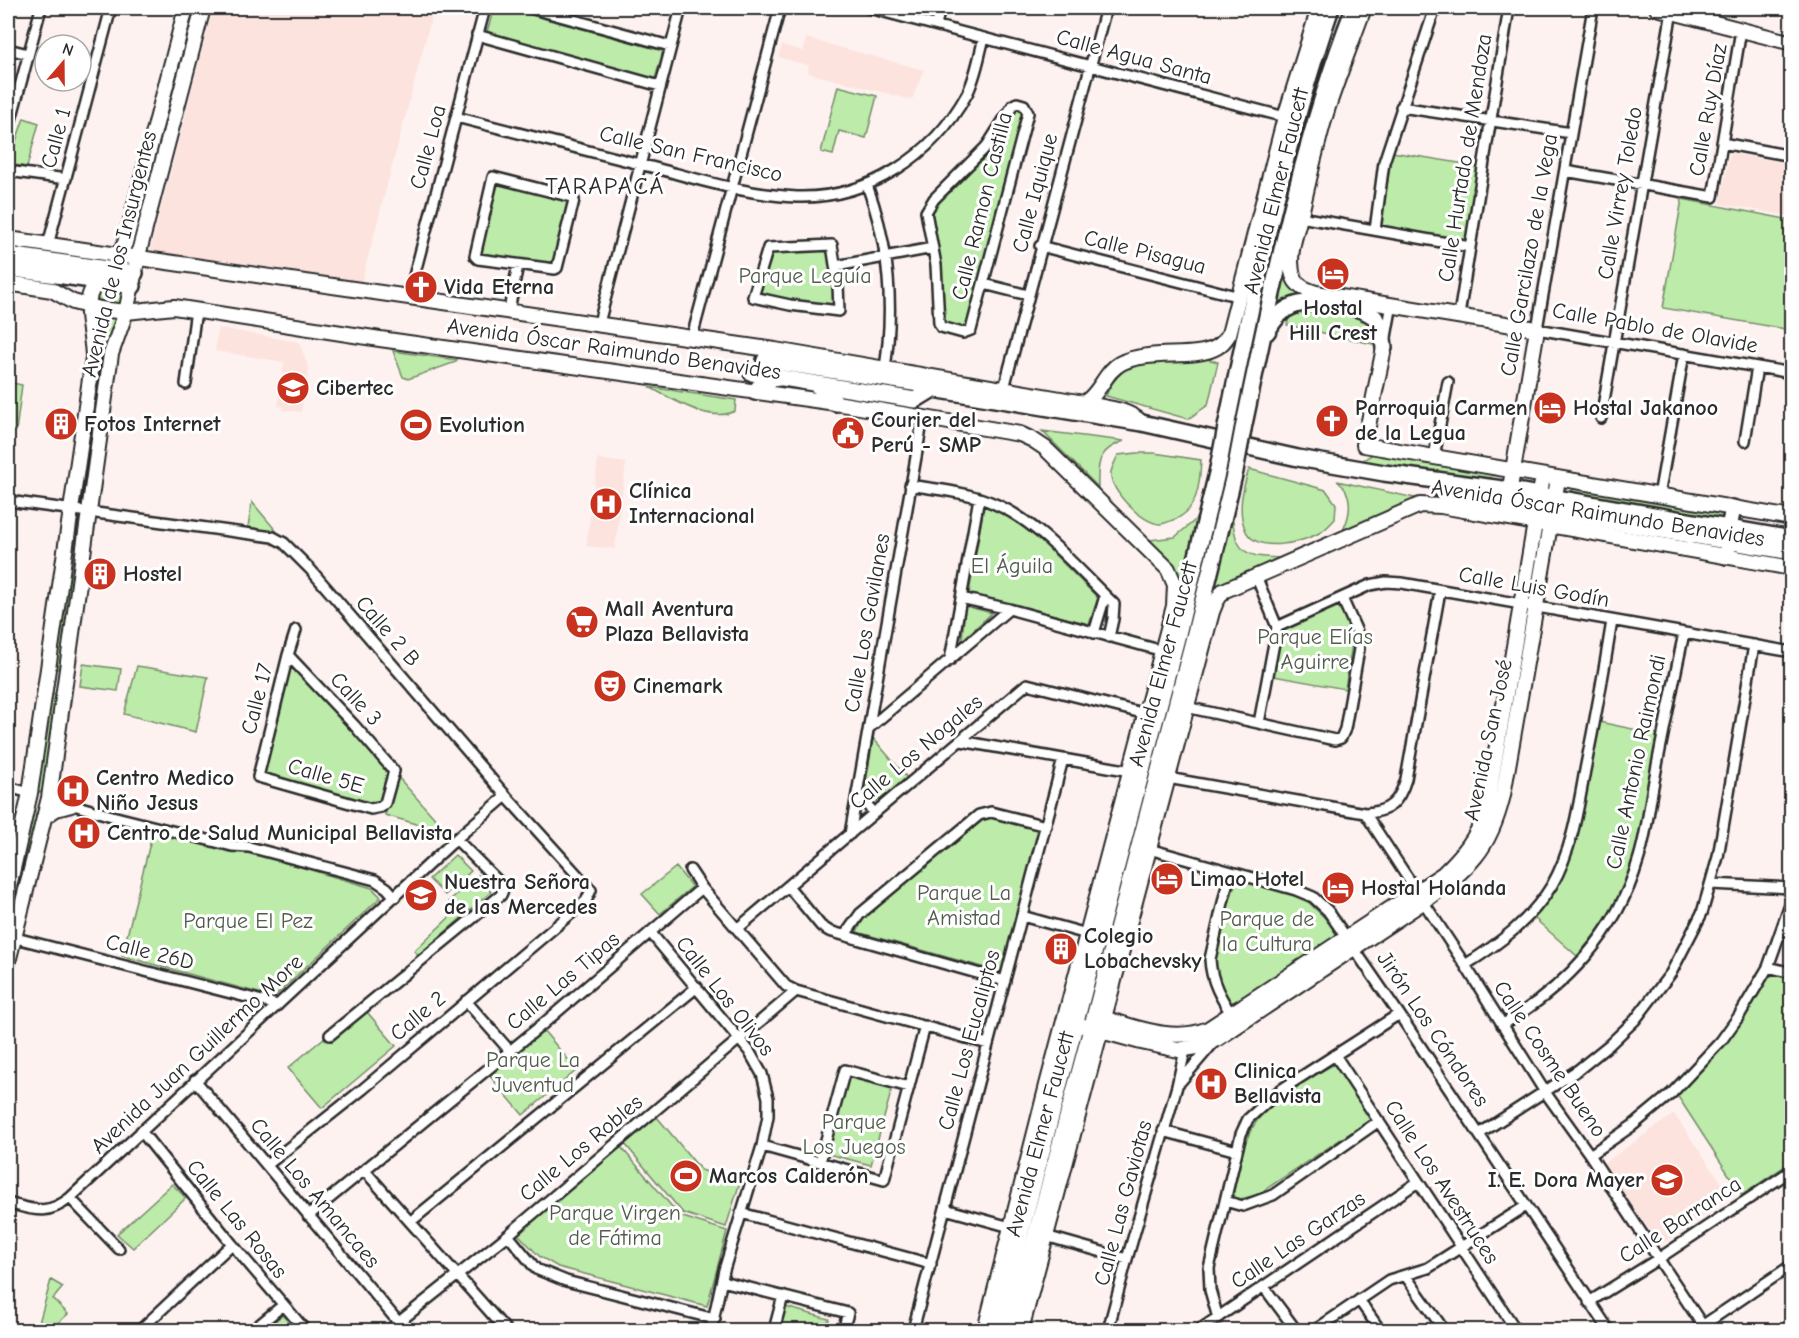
<svg xmlns="http://www.w3.org/2000/svg" width="1799" height="1338" font-family="'Comic Neue',sans-serif">
  <style>
    .built { fill: #fce3de }
    .green { fill: #bdeba9; stroke: #748b6a; stroke-width: 1.5 }
    .lines { fill: none; stroke-linecap: round; stroke-linejoin: round }
    .street-casing { stroke: #2b2b2b; stroke-width: 14 }
    .secondary-casing { stroke: #2b2b2b; stroke-width: 18 }
    .primary-casing { stroke: #2b2b2b; stroke-width: 20 }
    .street { stroke: #fff; stroke-width: 9 }
    .secondary { stroke: #fff; stroke-width: 14 }
    .primary { stroke: #fff; stroke-width: 15 }
    .primary-bridge-casing { stroke: #2b2b2b; stroke-width: 20; stroke-linecap: butt }
    .primary-bridge { stroke: #fff; stroke-width: 15 }
    .labels { text-anchor: middle; dominant-baseline: central; stroke-width: 6; stroke-linejoin: round; paint-order: stroke }
    .street-label { font-size: 22px; fill: #2b2b2b; stroke: #fff }
    .park-label { font-size: 22px; fill: #505b4a; stroke: #fff }
    .poi-label { font-size: 22px; font-weight: bold; fill: #2b2b2b; stroke: #fff; text-anchor: start }
    .neighbourhood-label { font-size: 24px; letter-spacing: 1.5px; fill: #2b2b2b; stroke: #fff }
  </style>
  <rect width="100%" height="100%" fill="#fef2f0"/>
  <filter id="ink" filterUnits="userSpaceOnUse"><feTurbulence type="fractalNoise" baseFrequency=".0167" numOctaves="2"/><feDisplacementMap in="SourceGraphic" scale="12" xChannelSelector="R" yChannelSelector="G"/><feConvolveMatrix kernelMatrix="1 2 1 2 8 2 1 2 1" color-interpolation-filters="sRGB"/></filter>
  <g filter="url(#ink)">
    <path class="built" d="M213,8H434L361,284L149,255Z
      M806,38L924,70L912,100L808,73L809,66L778,57L782,45L803,51Z
      M1730,153L1791,164V216L1720,204Z
      M218,328L299,342L309,369L301,412L283,410L284,407L278,406L284,362L215,351Z
      M598,459L626,463L615,549L586,546Z
      M1674,1114L1731,1196L1660,1245L1603,1164Z"/>
    <path class="green" d="M191,8H199L135,253L127,252Z
      M494,8H506L663,51L655,79L487,32Z
      M838,86L877,96L866,138L839,131L833,155L821,152Z
      M1017,106L1026,110L969,324L963,331L942,326L931,214L937,205L985,157Z
      M24,118L39,123L27,167L8,164Z
      M1392,152L1478,166L1466,240L1381,226Z
      M499,181L570,199L555,263L548,267L478,256Z
      M1682,199L1791,220V330L1663,308Z
      M830,248L837,306L834,309L760,297L758,293L769,252Z
      M1289,250L1292,274L1307,294L1275,312Z
      M97,286L126,290L122,305L98,300Z
      M1320,309C1336,311 1371,309 1375,330C1375,334 1373,340 1373,344L1287,325L1290,313L1292,311Z
      M94,314L120,319L85,503H82L80,500L84,481L80,466Z
      M393,351L457,360L456,362L408,379L403,377Z
      M1187,359H1207L1218,362L1208,405L1188,419L1106,396C1119,358 1153,361 1187,359Z
      M8,382L22,385L16,431L8,429Z
      M649,387L736,400L735,411C710,424 671,398 649,387Z
      M1042,431L1124,441C1099,450 1097,461 1098,487Z
      M1379,450L1492,471L1491,481L1360,462Z
      M1137,453H1154L1201,460C1200,483 1198,512 1173,520C1170,521 1164,524 1160,524C1143,524 1108,490 1111,472C1112,467 1116,460 1118,455Z
      M1249,469L1326,490L1336,504L1335,519C1331,523 1326,529 1321,532C1303,543 1255,555 1245,529C1237,509 1243,488 1249,469Z
      M1337,481L1415,498L1414,504L1343,530C1351,514 1354,493 1337,481Z
      M1573,484L1723,509L1727,514L1726,520H1720L1571,493Z
      M252,502L278,533L248,527Z
      M984,506L1007,514L1029,529L1098,598L1089,624L969,593Z
      M1204,507L1179,590C1174,570 1164,554 1149,540L1175,537L1194,521Z
      M1232,512C1235,553 1244,557 1282,558C1258,567 1232,577 1212,595Z
      M73,518L79,519L75,547L77,553L59,669L53,668Z
      M1338,605L1350,625L1352,644L1345,689L1273,676C1275,664 1275,649 1280,638C1288,619 1321,612 1338,605Z
      M965,606L992,613L962,640Z
      M293,662L390,773L382,803L376,806L262,777L291,664Z
      M83,664L121,669L118,691L80,686Z
      M137,666L208,677L196,732L124,714Z
      M48,693L57,694L44,794L36,790Z
      M1599,722L1657,734C1647,790 1640,858 1613,908C1603,925 1590,941 1577,956L1534,918L1555,889Z
      M873,738L908,779L878,804L865,789Z
      M397,776L448,833L385,815Z
      M31,811L42,814L13,923L8,921V906Z
      M993,817L1041,827L1004,973L857,932L864,917L982,821Z
      M153,831L234,853L246,851L372,888L381,897L274,997L122,956Z
      M455,855L471,871L445,895L429,879Z
      M676,867L692,887L660,914L642,894Z
      M478,875L491,892L419,955L414,951L457,910L449,901Z
      M1236,881L1301,895L1331,924L1337,932L1334,939L1239,1000L1229,1003C1223,992 1217,981 1215,968C1212,946 1230,903 1236,881Z
      M1774,974L1791,978V1162L1742,1195L1677,1095L1736,1030L1767,979Z
      M362,1006L396,1046L322,1108L288,1068Z
      M543,1030L577,1070L523,1115L489,1075Z
      M1334,1064L1371,1119L1257,1195L1240,1199L1232,1198C1237,1179 1240,1158 1247,1139C1261,1102 1302,1083 1334,1064Z
      M847,1073L893,1085L871,1165L824,1153Z
      M657,1117L701,1170L740,1182L726,1227L683,1213L625,1144Z
      M621,1147L680,1216L727,1231L707,1306L558,1267L539,1256L518,1234Z
      M172,1184L186,1198L133,1248L117,1234Z
      M51,1280L63,1287L53,1299L68,1314L50,1330H37Z
      M782,1306L829,1319L826,1330H776Z
      M282,1315L296,1330H266Z"/>
    <g class="lines">
      <g class="street-casing">
        <path id="street" d="M530,8L670,46
          M869,8L1285,117
          M1593,8L1537,329L1792,373
          M936,25L940,8
          M477,35L660,86
          M8,49L28,54
          M1017,103L1024,105L1028,113L971,330L963,333L941,327L939,323L936,265L926,212L934,199L987,146L1013,105Z
          M1401,107L1571,133
          M456,117C524,134 591,152 659,169C704,181 749,195 797,197C868,199 933,156 967,94C976,77 979,56 984,38
          M8,131L41,8
          M1722,143L1792,156
          M8,171L66,179
          M1565,171L1713,197L1741,30
          M493,177L572,197L574,200L557,268L555,269L478,259L475,256Z
          M867,185C890,247 895,308 884,374
          M1300,217L1470,247
          M1375,230L1384,162L1435,8
          M48,245L111,8
          M832,245L838,284L839,311L790,305L753,297L768,248Z
          M1040,246L1240,297
          M836,266L933,248
          M984,284L1028,295
          M409,295L485,8
          M509,310L518,265
          M1459,315L1509,8
          M599,323L681,8
          M692,337L780,8
          M1386,337L1392,304
          M186,384L196,310
          M1004,388L1106,8
          M1601,418L1672,11
          M1745,441L1757,367
          M1434,457L1448,382
          M910,485C938,490 969,492 995,504C1039,522 1079,571 1114,604L1113,619L1109,637
          M1659,496L1684,354
          M8,501L273,537L284,543L310,569L506,796L591,890L586,901L363,1089L267,1165
          M1256,576L1277,627L1259,723
          M961,598L1009,609L1163,651
          M1277,627L1370,585L1386,582L1402,583L1792,652
          M1094,633L1105,596
          M288,655L354,725L394,771L385,803L381,807L371,809L258,777L288,655L296,630
          M950,660L979,498
          M1186,707L1335,740L1341,738L1345,729L1359,649L1358,634L1342,598
          M869,728L1009,609
          M961,741L1131,771
          M1162,777L1365,813C1390,812 1399,802 1406,779L1440,591
          M8,787L30,793
          M857,793L874,813
          M49,798L112,816L232,846L249,847L375,880L387,888L395,897
          M1365,813L1465,965L1545,1092L1590,1155L1703,1326
          M850,834L923,417
          M1149,849L1296,890L1313,897L1328,911L1399,1014L1609,1330
          M690,870L702,888L786,986L796,991L988,1044
          M1230,872L1210,959C1211,982 1221,998 1233,1017
          M1711,884L1792,888
          M788,886L821,926L829,931L1005,981
          M1022,916L1087,934
          M737,929L1027,684L1146,714
          M650,932L749,1051L762,1074L768,1098V1116L762,1146L724,1270L711,1330
          M845,935L860,914L979,815L991,812L1046,826
          M8,936L278,1005
          M1465,965C1499,944 1531,920 1552,885C1572,850 1578,809 1585,770C1595,721 1604,671 1612,621
          M1768,967L1792,973
          M466,1001L510,1051
          M1502,1025C1565,988 1617,933 1638,861C1647,834 1649,804 1655,776C1664,728 1674,681 1684,633
          M330,1035L501,895L503,890L501,884L456,839
          M1335,1055L1516,1330
          M195,1080L405,1330
          M1180,1082L1214,1042
          M141,1131L232,1244L305,1330
          M1163,1131L1237,1151
          M1479,1134L1578,1070L1609,1045L1635,1020L1671,973L1702,913L1718,857L1754,645
          M762,1146L884,1180L925,1026
          M1590,1155L1632,1126L1672,1093L1721,1041L1739,1016L1768,967L1792,899
          M820,1162L845,1070L909,1087
          M365,1171L506,1330
          M70,1198L119,1249
          M1225,1201L1243,1206L1273,1195L1379,1121
          M8,1203C34,1210 47,1216 70,1198L456,839L506,796
          M945,1209L1014,1228
          M741,1213L931,1264
          M308,1216L543,1024L702,888
          M410,1222L697,987
          M508,1235L536,1269L566,1281L715,1319
          M1042,1235L1127,1259
          M1405,1275L1444,1330
          M722,1281L848,1313L843,1330
          M1264,1287L1296,1330
          M1359,1300L1380,1330
          M1589,1302L1658,1259L1792,1170
          M1218,1318L1210,1290L1209,1268L1241,1134L1248,1119L1279,1091L1399,1014
          M140,1330L232,1244
          M253,1330L282,1306
          M389,1330L508,1235L796,991
          M774,1330L783,1296
          M913,1330L1063,759
          M1108,1330L1127,1259L1177,1086L1186,1046
          M1199,1330L1418,1182
          M1315,1330L1389,1280L1428,1268L1526,1206
          M1696,1330L1792,1265"/>
      </g>
      <g class="secondary-casing">
        <path id="secondary" d="M1364,8C1352,41 1339,74 1328,107C1317,142 1309,179 1301,214C1296,233 1286,259 1294,278C1298,287 1307,290 1316,293L1537,329L1511,482L1510,490L1512,499
          M1657,8L1792,43
          M8,239L775,350L1084,403C1103,408 1126,408 1141,422
          M116,262L125,243L186,8
          M8,283L52,290L73,302L100,309L126,312L174,307L380,339L836,403L1020,434L1033,440L1045,448L1168,569L1175,585L1174,606L1047,1085L985,1330
          M1384,348L1364,445L1792,518
          M1084,403C1101,393 1104,372 1121,363C1149,349 1195,360 1217,347C1222,344 1226,339 1229,334L1285,117L1319,8
          M44,817L56,809L71,805
          M8,891L30,793L93,358C93,327 76,300 103,275
          M8,962L49,798L111,354L126,312L140,248L203,8
          M1096,1016C1133,1026 1172,1044 1208,1029L1443,874C1463,855 1477,838 1486,811L1543,476
          M1065,1021L1141,1042L1178,1050L1197,1047L1217,1039L1423,902C1468,868 1489,853 1503,795L1558,479
          M1021,1330L1212,612L1216,602L1223,591L1420,505L1441,506L1792,568"/>
      </g>
      <g class="primary-casing">
        <path id="primary" d="M8,255L135,273
          M8,268L133,286
          M1267,332C1273,321 1281,310 1293,306C1311,298 1365,304 1377,320C1383,328 1383,339 1384,348
          M765,360L926,385L933,389L1142,423L1298,458L1384,473L1510,490L1792,539
          M752,373L915,400L933,389
          M815,384L829,394L836,403
          M755,392C761,383 769,378 780,378
          M1226,427C1255,286 1284,144 1331,8
          M1243,429C1273,287 1301,144 1354,8
          M1435,481L1444,493L1464,497L1792,552
          M1729,528L1733,508
          M1726,556L1729,541
          M995,1330L1178,634L1218,469
          M1010,1330L1091,1029L1194,637L1235,471"/>
      </g>
      <use href="#street" class="street"/>
      <use href="#secondary" class="secondary"/>
      <use href="#primary" class="primary"/>
      <g class="primary-bridge-casing">
        <path id="primary-bridge" d="M1218,469L1226,427
          M1235,471L1243,429"/>
      </g>
      <use href="#primary-bridge" class="primary-bridge"/>
    </g>
  </g>
  <defs>
    <g id="hotel-disc" transform="scale(1.725)"><circle r="9.5" fill="#c8321e" stroke="#fff"/><path d="M-6-4.5h1.5V1H6V5H4.5V3h-9V5H-6ZM-4 0a1.8 1.8 0 1 1 3.6 0ZM.5 0V-2.5h3Q6-2.5 6 0Z" fill="#fff"/></g>
    <g id="church-disc" transform="scale(1.725)"><circle r="9.5" fill="#c8321e" stroke="#fff"/><path d="M-1.2-6h2.4v3.5h3.3v2.4h-3.3V6h-2.4V-.1h-3.3v-2.4h3.3Z" fill="#fff"/></g>
    <g id="university-disc" transform="scale(1.725)"><circle r="9.5" fill="#c8321e" stroke="#fff"/><path d="M0-5L7-2L0 1L-7-2ZM-4 1L0 2.5L4 1V4Q0 6-4 4Z" fill="#fff"/></g>
    <g id="building-disc" transform="scale(1.725)"><circle r="9.5" fill="#c8321e" stroke="#fff"/><path d="M-4-6H4V6H1V3H-1V6H-4ZM-2.5-4.3h1.7v1.8h-1.7ZM.8-4.3h1.7v1.8H.8ZM-2.5-1h1.7V.8h-1.7ZM.8-1h1.7V.8H.8Z" fill="#fff"/></g>
    <g id="stadium-disc" transform="scale(1.725)"><circle r="9.5" fill="#c8321e" stroke="#fff"/><path d="M0-5a6.5 5 0 1 0 0 10a6.5 5 0 1 0 0-10ZM-3.5-1.8h7v3.6h-7Z" fill="#fff"/></g>
    <g id="civic-disc" transform="scale(1.725)"><circle r="9.5" fill="#c8321e" stroke="#fff"/><path d="M-.6-6.5H3V-4.5H.6V-3L4-1V1h2V6H-6V1h2V-1L-.6-3ZM-1.2 2.5V6h2.4V2.5Z" fill="#fff"/></g>
    <g id="hospital-disc" transform="scale(1.725)"><circle r="9.5" fill="#c8321e" stroke="#fff"/><path d="M-5-5h3v3.5h4V-5h3V5h-3V1.5h-4V5h-3Z" fill="#fff"/></g>
    <g id="supermarket-disc" transform="scale(1.725)"><circle r="9.5" fill="#c8321e" stroke="#fff"/><path d="M-6-5.5h2.5l.6 2H6L4.5 2H-2.5L-4.4-4H-6ZM-1.5 3.2a1.3 1.3 0 1 0 .1 0ZM3 3.2a1.3 1.3 0 1 0 .1 0Z" fill="#fff"/></g>
    <g id="theatre-disc" transform="scale(1.725)"><circle r="9.5" fill="#c8321e" stroke="#fff"/><path d="M-5-5.5Q0-4 5-5.5V0Q5 5 0 6Q-5 5-5 0ZM-3.3-2.5H-1v1.5H-3.3ZM1-2.5H3.3v1.5H1ZM-2.8 1Q0 5.5 2.8 1Z" fill="#fff"/></g>
    <g id="school-disc" transform="scale(1.725)"><circle r="9.5" fill="#c8321e" stroke="#fff"/><path d="M0-5L7-2L0 1L-7-2ZM-4 1L0 2.5L4 1V4Q0 6-4 4Z" fill="#fff"/></g>
  </defs>
  <g fill-rule="evenodd">
    <use href="#hotel-disc" x="1333" y="274"/>
    <use href="#church-disc" x="421" y="287"/>
    <use href="#university-disc" x="293" y="388"/>
    <use href="#hotel-disc" x="1550" y="408"/>
    <use href="#church-disc" x="1332" y="421"/>
    <use href="#building-disc" x="61" y="424"/>
    <use href="#stadium-disc" x="416" y="425"/>
    <use href="#civic-disc" x="848" y="433"/>
    <use href="#hospital-disc" x="606" y="504"/>
    <use href="#building-disc" x="100" y="574"/>
    <use href="#supermarket-disc" x="582" y="622"/>
    <use href="#theatre-disc" x="610" y="686"/>
    <use href="#hospital-disc" x="73" y="791"/>
    <use href="#hospital-disc" x="84" y="833"/>
    <use href="#hotel-disc" x="1167" y="879"/>
    <use href="#hotel-disc" x="1338" y="888"/>
    <use href="#university-disc" x="421" y="895"/>
    <use href="#building-disc" x="1061" y="949"/>
    <use href="#hospital-disc" x="1211" y="1084"/>
    <use href="#stadium-disc" x="686" y="1176"/>
    <use href="#school-disc" x="1667" y="1180"/>
  </g>
  <g class="labels">
    <g class="street-label">
      <text transform="translate(1134 57) rotate(15)">Calle Agua Santa</text>
      <text transform="translate(1708 110) rotate(-80)">Calle Ruy Díaz</text>
      <text transform="translate(56 138) rotate(-75)">Calle 1</text>
      <text transform="translate(428 147) rotate(-75)">Calle Loa</text>
      <text transform="translate(691 154) rotate(13)">Calle San Francisco</text>
      <text transform="translate(1465 158) rotate(-81)">Calle Hurtado de Mendoza</text>
      <text transform="translate(1276 191) rotate(-76)">Avenida Elmer Faucett</text>
      <text transform="translate(1035 193) rotate(-75)">Calle Iquique</text>
      <text transform="translate(1620 193) rotate(-80)">Calle Virrey Toledo</text>
      <text transform="translate(982 206) rotate(-76)">Calle Ramon Castilla</text>
      <text transform="translate(1145 252) rotate(14)">Calle Pisagua</text>
      <text transform="translate(119 254) rotate(-76)">Avenida de los Insurgentes</text>
      <text transform="translate(1529 255) rotate(-80)">Calle Garcilazo de la Vega</text>
      <text transform="translate(1655 328) rotate(10)">Calle Pablo de Olavide</text>
      <text transform="translate(614 349) rotate(8)">Avenida Óscar Raimundo Benavides</text>
      <text transform="translate(1598 513) rotate(9)">Avenida Óscar Raimundo Benavides</text>
      <text transform="translate(1534 587) rotate(10)">Calle Luis Godín</text>
      <text transform="translate(867 623) rotate(-80)">Calle Los Gavilanes</text>
      <text transform="translate(388 631) rotate(49)">Calle 2 B</text>
      <text transform="translate(1163 664) rotate(-75)">Avenida Elmer Faucett</text>
      <text transform="translate(257 699) rotate(-76)">Calle 17</text>
      <text transform="translate(356 699) rotate(47)">Calle 3</text>
      <text transform="translate(1488 740) rotate(-78)">Avenida San José</text>
      <text transform="translate(916 752) rotate(-40)">Calle Los Nogales</text>
      <text transform="translate(1636 762) rotate(-78)">Calle Antonio Raimondi</text>
      <text transform="translate(326 776) rotate(16)">Calle 5E</text>
      <text transform="translate(150 952) rotate(14)">Calle 26D</text>
      <text transform="translate(563 981) rotate(-40)">Calle Las Tipas</text>
      <text transform="translate(725 996) rotate(52)">Calle Los Olivos</text>
      <text transform="translate(418 1016) rotate(-40)">Calle 2</text>
      <text transform="translate(1433 1029) rotate(56)">Jirón Los Cóndores</text>
      <text transform="translate(969 1040) rotate(-75)">Calle Los Eucaliptos</text>
      <text transform="translate(197 1054) rotate(-43)">Avenida Juan Guillermo More</text>
      <text transform="translate(1550 1059) rotate(56)">Calle Cosme Bueno</text>
      <text transform="translate(1040 1134) rotate(-75)">Avenida Elmer Faucett</text>
      <text transform="translate(581 1148) rotate(-40)">Calle Los Robles</text>
      <text transform="translate(1442 1182) rotate(57)">Calle Los Avestruces</text>
      <text transform="translate(315 1193) rotate(50)">Calle Los Amancaes</text>
      <text transform="translate(1123 1203) rotate(-75)">Calle Las Gaviotas</text>
      <text transform="translate(237 1219) rotate(51)">Calle Las Rosas</text>
      <text transform="translate(1680 1220) rotate(-33)">Calle Barranca</text>
      <text transform="translate(1298 1240) rotate(-34)">Calle Las Garzas</text>
    </g>
    <g class="park-label">
      <text x="805" y="276">Parque Leguía</text>
      <text x="1012" y="566">El Águila</text>
      <text x="1315" y="637">Parque Elías<tspan x="1315" dy="25">Aguirre</tspan></text>
      <text x="964" y="893">Parque La<tspan x="964" dy="25">Amistad</tspan></text>
      <text x="1267" y="919">Parque de<tspan x="1267" dy="25">la Cultura</tspan></text>
      <text x="248" y="921">Parque El Pez</text>
      <text x="533" y="1060">Parque La<tspan x="533" dy="25">Juventud</tspan></text>
      <text x="854" y="1122">Parque<tspan x="854" dy="25">Los Juegos</tspan></text>
      <text x="615" y="1213">Parque Virgen<tspan x="615" dy="25">de Fátima</tspan></text>
    </g>
    <g class="poi-label">
      <text x="444" y="287">Vida Eterna</text>
      <text x="1333" y="308" text-anchor="middle">Hostal<tspan x="1333" dy="25">Hill Crest</tspan></text>
      <text x="316" y="388">Cibertec</text>
      <text x="1355" y="408">Parroquia Carmen<tspan x="1355" dy="25">de la Legua</tspan></text>
      <text x="1573" y="408">Hostal Jakanoo</text>
      <text x="871" y="420">Courier del<tspan x="871" dy="25">Perú - SMP</tspan></text>
      <text x="84" y="424">Fotos Internet</text>
      <text x="439" y="425">Evolution</text>
      <text x="629" y="491">Clínica<tspan x="629" dy="25">Internacional</tspan></text>
      <text x="123" y="574">Hostel</text>
      <text x="605" y="609">Mall Aventura<tspan x="605" dy="25">Plaza Bellavista</tspan></text>
      <text x="633" y="686">Cinemark</text>
      <text x="96" y="778">Centro Medico<tspan x="96" dy="25">Niño Jesus</tspan></text>
      <text x="107" y="833">Centro de Salud Municipal Bellavista</text>
      <text x="1190" y="879">Limao Hotel</text>
      <text x="444" y="882">Nuestra Señora<tspan x="444" dy="25">de las Mercedes</tspan></text>
      <text x="1361" y="888">Hostal Holanda</text>
      <text x="1084" y="936">Colegio<tspan x="1084" dy="25">Lobachevsky</tspan></text>
      <text x="1234" y="1071">Clinica<tspan x="1234" dy="25">Bellavista</tspan></text>
      <text x="709" y="1176">Marcos Calderón</text>
      <text x="1644" y="1180" text-anchor="end">I. E. Dora Mayer</text>
    </g>
    <g class="neighbourhood-label">
      <text x="605" y="186">TARAPACÁ</text>
    </g>
  </g>
  <rect width="1799" height="1338" fill="none" stroke="#fff" stroke-width="30"/>
  <rect x="15" y="15" width="1769" height="1308" fill="none" stroke="#2b2b2b" stroke-width="2" filter="url(#ink)"/>
  <g transform="translate(63 63) rotate(20)"><circle r="28" fill="#ffffff" stroke="#aaaaaa" stroke-width="1.5"/>
  <path d="M0-4.5L10 22L0 15L-10 22Z" fill="#c8321e"/>
  <text y="-9" font-size="16" font-weight="bold" text-anchor="middle" fill="#2b2b2b">N</text>
  </g>
</svg>
